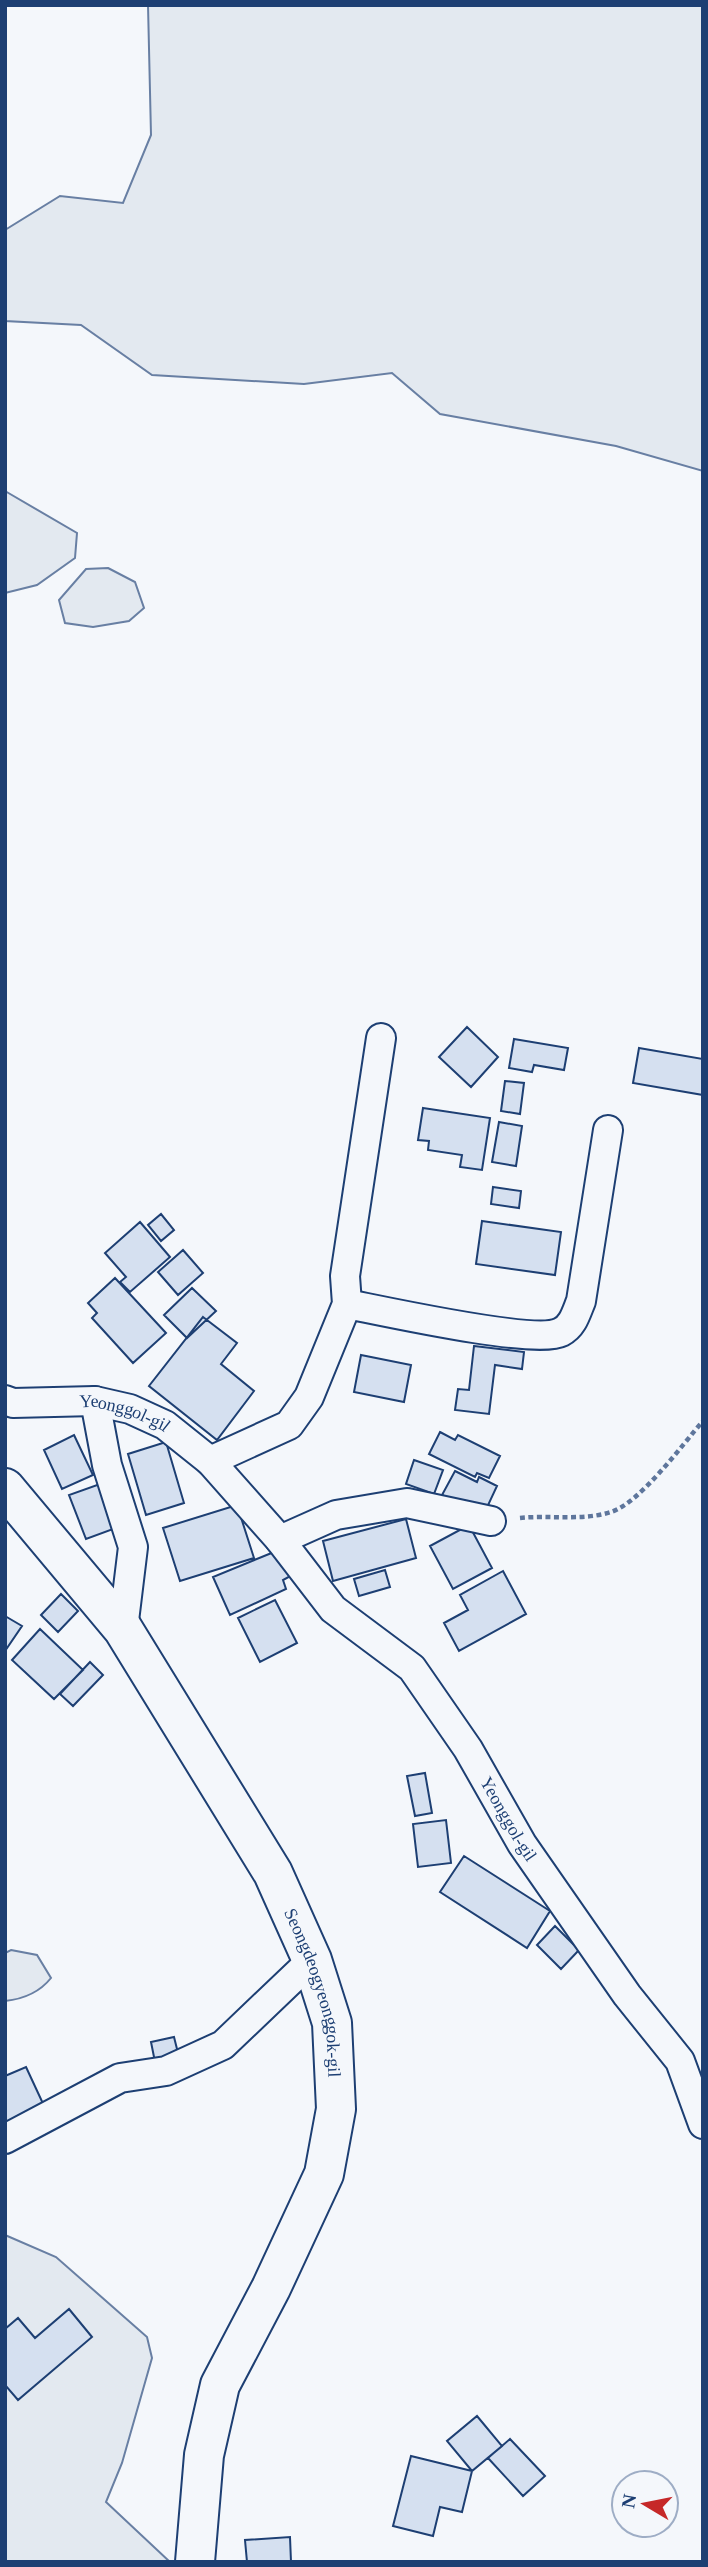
<svg xmlns="http://www.w3.org/2000/svg" width="708" height="2567" font-family="Georgia,serif">
  <style>
    .green { fill: #e3e9f0; stroke: #687fa3; stroke-width: 2 }
    .building { fill: #d5e0f0; stroke: #1d3f73; stroke-width: 2 }
    .lines { fill: none; stroke-linecap: round; stroke-linejoin: round }
    .minor-casing { stroke: #1d3f73; stroke-width: 32 }
    .secondary-casing { stroke: #1d3f73; stroke-width: 42 }
    .path { stroke: #5e769c; stroke-width: 4.5; stroke-dasharray: 5 3.5; stroke-linecap: butt }
    .minor { stroke: #f4f7fb; stroke-width: 28 }
    .secondary { stroke: #f4f7fb; stroke-width: 38 }
    .labels { text-anchor: middle; dominant-baseline: central; stroke-width: 5; stroke-linejoin: round; paint-order: stroke }
    .street-label { font-size: 18px; fill: #1d3f73; stroke: #f4f7fb }
  </style>
  <rect width="100%" height="100%" fill="#f4f7fb"/>
  <path class="green" d="M148,5H703V471L616,446L440,414L392,373L304,384L152,375L81,325L5,321V230L60,196L123,203L151,135Z
    M5,491L77,533L75,558L37,585L5,593Z
    M108,568L135,582L144,608L129,621L93,627L65,623L59,600L86,569Z
    M11,1950L37,1955L51,1978C39,1993 24,1999 5,2001V1953Z
    M5,2235L56,2257L147,2337L152,2358L122,2463L106,2502L170,2562H5Z"/>
  <path class="building" d="M467,1027L498,1057L471,1087L439,1057Z
    M514,1039L568,1048L564,1070L534,1065L532,1072L509,1068Z
    M639,1048L703,1059V1095L633,1083Z
    M505,1081L524,1083L520,1114L501,1111Z
    M423,1108L490,1118L482,1170L460,1167L462,1155L428,1150L429,1141L418,1140Z
    M499,1122L522,1126L516,1166L492,1162Z
    M493,1187L521,1191L519,1208L491,1204Z
    M161,1214L174,1230L161,1241L148,1225Z
    M482,1221L561,1232L555,1275L476,1264Z
    M140,1222L170,1257L130,1292L120,1282L126,1277L105,1253Z
    M183,1250L203,1273L178,1295L158,1272Z
    M115,1278L166,1333L133,1363L92,1318L97,1313L88,1303Z
    M192,1288L216,1311L187,1338L164,1315Z
    M203,1317L237,1343L221,1364L254,1391L217,1440L149,1386Z
    M474,1346L524,1352L522,1369L495,1365L489,1414L455,1410L458,1389L469,1390Z
    M361,1355L411,1365L404,1402L354,1392Z
    M440,1432L455,1440L458,1435L500,1456L489,1478L477,1473L475,1477L429,1454Z
    M74,1435L93,1475L62,1489L44,1450Z
    M166,1442L184,1503L146,1515L128,1454Z
    M414,1460L443,1470L434,1494L406,1484Z
    M455,1471L477,1482L479,1477L497,1486L483,1516L442,1495Z
    M100,1484L116,1528L86,1539L69,1495Z
    M237,1505L254,1558L180,1581L163,1528Z
    M406,1519L416,1558L333,1581L323,1541Z
    M469,1525L492,1568L453,1589L430,1546Z
    M274,1552L296,1573L283,1580L286,1589L230,1615L213,1577Z
    M385,1570L390,1587L359,1596L354,1579Z
    M503,1571L526,1614L459,1651L444,1623L468,1610L460,1595Z
    M61,1594L78,1611L58,1632L41,1615Z
    M275,1600L297,1643L260,1662L238,1618Z
    M5,1616L22,1626L5,1651Z
    M40,1629L83,1670L54,1699L12,1660Z
    M90,1662L103,1675L73,1706L60,1694Z
    M425,1773L432,1813L415,1816L407,1776Z
    M446,1820L451,1863L418,1867L413,1824Z
    M464,1856L550,1911L527,1948L440,1892Z
    M555,1926L579,1950L561,1969L537,1945Z
    M174,2037L179,2057L155,2062L151,2042Z
    M26,2067L46,2110L5,2128V2076Z
    M69,2309L92,2337L18,2400L5,2385V2329L18,2318L35,2338Z
    M477,2416L502,2446L472,2471L447,2441Z
    M510,2439L545,2476L523,2496L488,2458Z
    M411,2456L472,2471L462,2512L440,2507L433,2536L393,2526Z
    M290,2537L291,2562H247L245,2540Z"/>
  <g class="lines">
    <g class="minor-casing">
      <g id="minor">
        <path d="M347,1304C383,1311 536,1345 561,1332C573,1326 576,1313 581,1301L608,1130"/>
        <path id="s1" d="M5,1400L13,1403L95,1401L130,1409L165,1425L210,1461L280,1540L333,1609L412,1668L468,1749L522,1844L627,1995L680,2061L703,2124"/>
        <path d="M95,1401L107,1465L133,1547L123,1629"/>
        <path d="M210,1461L289,1425L309,1397L347,1304L345,1276L381,1038"/>
        <path d="M280,1540L336,1515L407,1503L491,1521"/>
        <path d="M5,2139L120,2078L166,2071L223,2045L312,1960"/>
      </g>
    </g>
    <g class="secondary-casing">
      <g id="secondary">
        <path id="s2" d="M5,1488L123,1629L273,1873L312,1960L332,2023L336,2109L324,2174L271,2288L220,2385L204,2455L195,2562"/>
      </g>
    </g>
    <path class="path" d="M520,1518C549,1515 583,1521 611,1512C640,1503 682,1445 703,1421"/>
    <use href="#minor" class="minor"/>
    <use href="#secondary" class="secondary"/>
  </g>
  <g class="labels">
    <g class="street-label">
      <text stroke="none"><textPath href="#s1" startOffset="122">Yeonggol-gil</textPath></text>
      <text stroke="none"><textPath href="#s1" startOffset="693">Yeonggol-gil</textPath></text>
      <text stroke="none"><textPath href="#s2" startOffset="598">Seongdeogyeonggok-gil</textPath></text>
    </g>
  </g>
  <rect width="708" height="2567" fill="none" stroke="#1d3f73" stroke-width="14"/>
  <g transform="translate(645 2504) rotate(280)"><circle r="33" fill="#f4f7fb" stroke="#9eadc5" stroke-width="2"/>
  <path d="M0-5L12 26L0 18L-12 26Z" fill="#c62828"/>
  <text y="-10" font-size="19" font-weight="bold" text-anchor="middle" fill="#1d3f73">N</text>
  </g>
</svg>
